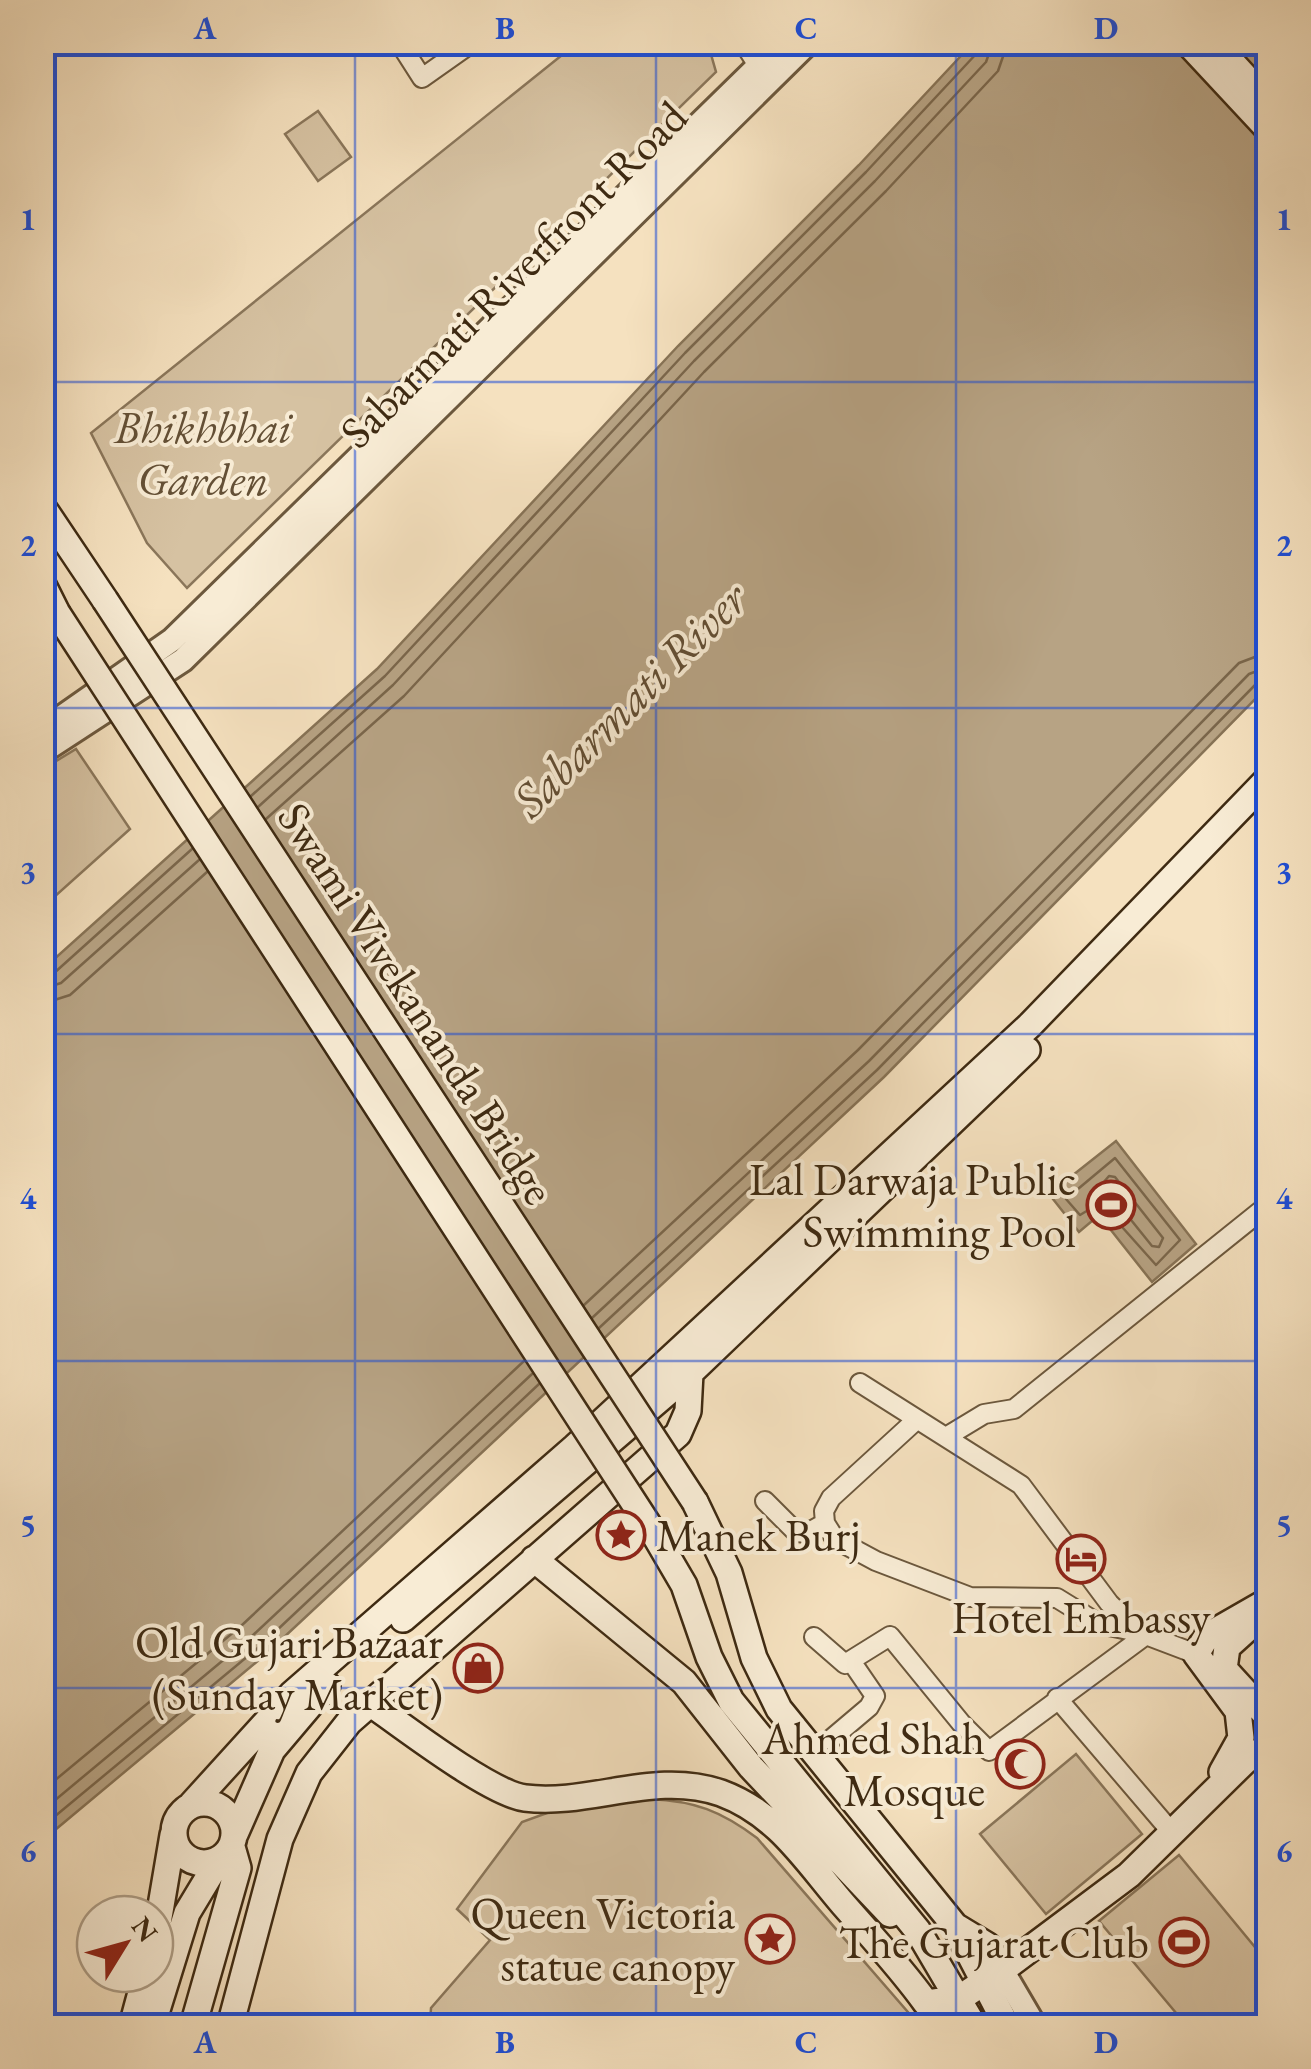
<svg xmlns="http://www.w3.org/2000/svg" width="1311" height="2069" font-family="'EB Garamond',serif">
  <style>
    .green { fill: #d6c2a2; stroke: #8a765a; stroke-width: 2.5 }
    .water { fill: #b7a384; stroke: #877356; stroke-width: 2.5 }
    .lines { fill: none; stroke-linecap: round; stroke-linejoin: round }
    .shore { stroke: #7a664b; stroke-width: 2.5 }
    .minor-casing { stroke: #6c583d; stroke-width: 22 }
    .tertiary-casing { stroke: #6c583d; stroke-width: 28 }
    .secondary-casing { stroke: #3e2a12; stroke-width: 30 }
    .minor { stroke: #f8ecd5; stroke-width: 18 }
    .tertiary { stroke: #f8ecd5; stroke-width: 22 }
    .secondary { stroke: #f8ecd5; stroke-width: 25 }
    .secondary-bridge-casing { stroke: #3e2a12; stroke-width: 30; stroke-linecap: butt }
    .secondary-bridge { stroke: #f8ecd5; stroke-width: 25 }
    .grid { fill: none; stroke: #1d4ed8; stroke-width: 2.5; stroke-opacity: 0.55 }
    .labels { text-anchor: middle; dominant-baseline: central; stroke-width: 8; stroke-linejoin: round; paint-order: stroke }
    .street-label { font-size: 45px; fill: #3e2a12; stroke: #f8ecd5 }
    .park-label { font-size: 45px; font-style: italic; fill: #645036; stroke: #f8ecd5 }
    .poi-label { font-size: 45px; fill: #3e2a12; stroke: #f8ecd5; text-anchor: end }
    .water-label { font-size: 48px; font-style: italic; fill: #624e34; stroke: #f8ecd5 }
    .neatline { fill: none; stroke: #1d4ed8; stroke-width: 4 }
    .grid-label { font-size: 32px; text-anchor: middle; font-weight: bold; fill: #1d4ed8 }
  </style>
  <rect width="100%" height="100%" fill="#f5e1bf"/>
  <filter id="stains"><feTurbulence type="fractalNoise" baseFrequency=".002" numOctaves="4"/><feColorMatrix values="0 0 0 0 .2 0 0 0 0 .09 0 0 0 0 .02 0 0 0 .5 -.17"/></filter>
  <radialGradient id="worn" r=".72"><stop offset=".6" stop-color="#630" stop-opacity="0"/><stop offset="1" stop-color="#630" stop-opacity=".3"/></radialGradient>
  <path class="green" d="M577,43H700L710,51L716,72L187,588L147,543L91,433Z
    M318,111L351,157L318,181L285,134Z
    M76,749L130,829L43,907V769Z
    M1076,1754L1142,1834L1046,1914L980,1834Z
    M650,1799C695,1801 721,1811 757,1838L920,2026H430L431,2008L490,1940L457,1909L522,1822L558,1809Z
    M1179,1855L1268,1963V2026H1187L1099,1921Z"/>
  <path class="water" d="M973,43H1268V686L884,1077L266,1654L43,1840L42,970L377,669L678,346L859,165Z
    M1116,1141L1196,1244L1152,1282L1099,1215L1079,1232L1049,1194Z"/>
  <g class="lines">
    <path class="shore" d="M251,796L385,676L685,353L866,172L977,53L980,42
      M258,807L393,685L694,361L875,181L986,62L993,42
      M266,819L404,696L704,372L886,191L998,71L1008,42
      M42,976L53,974L192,849
      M42,989L61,983L199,860
      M42,1004L70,995L207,872
      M1115,1158L1180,1240L1156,1265L1106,1209L1095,1206L1080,1215L1066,1199Z
      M1109,1176L1115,1177L1163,1238L1159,1247L1152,1246L1115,1200L1096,1191Z
      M584,1305L858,1050L1239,663L1268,652
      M592,1318L869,1061L1249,674L1268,667
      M599,1328L877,1070L1257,683L1268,680
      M42,1791L241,1626L524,1361
      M42,1811L251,1637L532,1374
      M42,1827L259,1647L539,1384"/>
    <g class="minor-casing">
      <path id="minor" d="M399,42L422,78L473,42
        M743,42L764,75
        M860,1383L1021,1485L1109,1603L1138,1632L1196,1654
        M914,1422L831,1498L824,1511L825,1523L835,1539L876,1561L970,1597L1057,1598L1099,1624L1138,1632
        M946,1437L984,1414L1014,1409L1268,1205
        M765,1501L796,1532L807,1533L825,1523
        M814,1637L845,1664L890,1636L961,1723L989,1751L1146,1635
        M1057,1698L1174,1835
        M830,1740L869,1707L875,1696L851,1661"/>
    </g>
    <g class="tertiary-casing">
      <path id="tertiary" d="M42,731L172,640L783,42
        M42,752L183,660L809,42
        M1002,1970L1035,2026"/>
    </g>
    <g class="secondary-casing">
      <path id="secondary" d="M1187,42L1268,129
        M1213,42L1268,102
        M42,506L105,600
        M42,583L57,613
        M695,1502L729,1573L754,1658L779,1709L955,1926L1007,2026
        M653,1532L684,1585L709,1657L731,1701L918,1931L974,2026
        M534,1559L684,1682L751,1767L890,1914
        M403,1619L690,1373L1027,1050
        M1258,1619L1227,1647L1224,1669L1268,1717
        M370,1703C401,1725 491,1794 525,1798C591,1806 655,1770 721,1793C778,1814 806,1861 843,1904C871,1936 901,1968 926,2003L960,1998L1002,1970L1129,1875L1245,1761L1268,1746
        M1222,1772L1241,1738L1238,1711L1196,1654L1207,1636L1268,1601
        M174 1833a30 30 0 1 1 60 0a30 30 0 1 1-60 0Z
        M192,1804L292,1694L575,1447L1030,1025L1268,779
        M235,1834L272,1750L327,1685
        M955,1926L988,1946L1002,1970
        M155,1941L173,1835
        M132,2026L146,1974
        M152,2026L187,1913L219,1860
        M193,2026L238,1868L232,1847
        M230,2026L280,1839L309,1773L349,1722L678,1434L688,1411L690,1373"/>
    </g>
    <use href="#minor" class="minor"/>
    <use href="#tertiary" class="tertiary"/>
    <use href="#secondary" class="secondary"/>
    <g class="secondary-bridge-casing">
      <path id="secondary-bridge" d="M105,600L695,1502
        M57,613L653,1532"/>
    </g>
    <use href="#secondary-bridge" class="secondary-bridge"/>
  </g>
  <path class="grid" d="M355,42V2026M656,42V2026M956,42V2026M42,382H1268M42,708H1268M42,1034H1268M42,1361H1268M42,1688H1268"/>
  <defs>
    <g id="stadium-ring" transform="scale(2.5)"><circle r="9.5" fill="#f8ecd5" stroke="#8f2418" stroke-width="1.5"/><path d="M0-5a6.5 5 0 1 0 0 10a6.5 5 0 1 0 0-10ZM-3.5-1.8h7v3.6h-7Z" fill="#8f2418"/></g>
    <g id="sight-ring" transform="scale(2.5)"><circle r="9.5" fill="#f8ecd5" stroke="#8f2418" stroke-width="1.5"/><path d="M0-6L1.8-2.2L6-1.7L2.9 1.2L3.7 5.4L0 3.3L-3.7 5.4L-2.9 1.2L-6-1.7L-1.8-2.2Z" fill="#8f2418"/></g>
    <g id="hotel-ring" transform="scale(2.5)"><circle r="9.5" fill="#f8ecd5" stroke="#8f2418" stroke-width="1.5"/><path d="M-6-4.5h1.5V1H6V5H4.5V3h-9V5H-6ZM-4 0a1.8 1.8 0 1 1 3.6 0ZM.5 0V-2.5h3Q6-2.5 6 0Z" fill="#8f2418"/></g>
    <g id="shop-ring" transform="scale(2.5)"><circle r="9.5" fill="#f8ecd5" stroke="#8f2418" stroke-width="1.5"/><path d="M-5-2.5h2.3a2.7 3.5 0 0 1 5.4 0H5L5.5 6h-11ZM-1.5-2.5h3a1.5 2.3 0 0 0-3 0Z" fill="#8f2418"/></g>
    <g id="mosque-ring" transform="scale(2.5)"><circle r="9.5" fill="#f8ecd5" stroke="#8f2418" stroke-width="1.5"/><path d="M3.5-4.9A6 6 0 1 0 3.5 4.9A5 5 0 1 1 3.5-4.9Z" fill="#8f2418"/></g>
  </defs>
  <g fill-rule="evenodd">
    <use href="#stadium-ring" x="1111" y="1205"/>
    <use href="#sight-ring" x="621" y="1535"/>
    <use href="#hotel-ring" x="1081" y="1559"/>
    <use href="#shop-ring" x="478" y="1668"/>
    <use href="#mosque-ring" x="1020" y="1764"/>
    <use href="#sight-ring" x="770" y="1939"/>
    <use href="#stadium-ring" x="1184" y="1942"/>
  </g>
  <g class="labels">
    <g class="street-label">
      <text transform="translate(513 274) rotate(-45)">Sabarmati Riverfront Road</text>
      <text transform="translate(417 1003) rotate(57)">Swami Vivekananda Bridge</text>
    </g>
    <g class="park-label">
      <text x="203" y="427">Bhikhbhai<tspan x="203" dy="52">Garden</tspan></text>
    </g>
    <g class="poi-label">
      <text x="1076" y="1179">Lal Darwaja Public<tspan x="1076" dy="52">Swimming Pool</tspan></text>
      <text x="656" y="1535" text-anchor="start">Manek Burj</text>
      <text x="1081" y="1617" text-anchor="middle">Hotel Embassy</text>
      <text x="443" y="1642">Old Gujari Bazaar<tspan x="443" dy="52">(Sunday Market)</tspan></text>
      <text x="985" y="1738">Ahmed Shah<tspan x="985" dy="52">Mosque</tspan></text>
      <text x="735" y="1913">Queen Victoria<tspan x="735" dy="52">statue canopy</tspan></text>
      <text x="1149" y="1942">The Gujarat Club</text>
    </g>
    <g class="water-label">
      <text transform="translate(629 699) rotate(-45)">Sabarmati River</text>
    </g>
  </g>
  <rect width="1311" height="2069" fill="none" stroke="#f5e1bf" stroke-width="110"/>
  <g transform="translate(125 1944) rotate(53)"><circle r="48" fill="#f8ecd5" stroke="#ae9e87" stroke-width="2.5"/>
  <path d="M0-8L18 38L0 25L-18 38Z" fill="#8f2418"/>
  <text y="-15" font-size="28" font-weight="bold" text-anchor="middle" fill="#3e2a12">N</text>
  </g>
  <rect x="55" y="55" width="1201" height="1959" class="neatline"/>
  <g class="grid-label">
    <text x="205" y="39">A</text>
    <text x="505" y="39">B</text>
    <text x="806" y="39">C</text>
    <text x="1106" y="39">D</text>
    <text x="28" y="230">1</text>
    <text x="1284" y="230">1</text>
    <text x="28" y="556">2</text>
    <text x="1284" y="556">2</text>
    <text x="28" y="883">3</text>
    <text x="1284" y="883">3</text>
    <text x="28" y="1209">4</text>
    <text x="1284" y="1209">4</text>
    <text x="28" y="1536">5</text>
    <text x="1284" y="1536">5</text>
    <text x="28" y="1862">6</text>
    <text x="1284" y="1862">6</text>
    <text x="205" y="2053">A</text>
    <text x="505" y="2053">B</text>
    <text x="806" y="2053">C</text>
    <text x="1106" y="2053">D</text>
  </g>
  <rect width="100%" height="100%" filter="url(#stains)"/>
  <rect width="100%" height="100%" fill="url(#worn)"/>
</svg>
